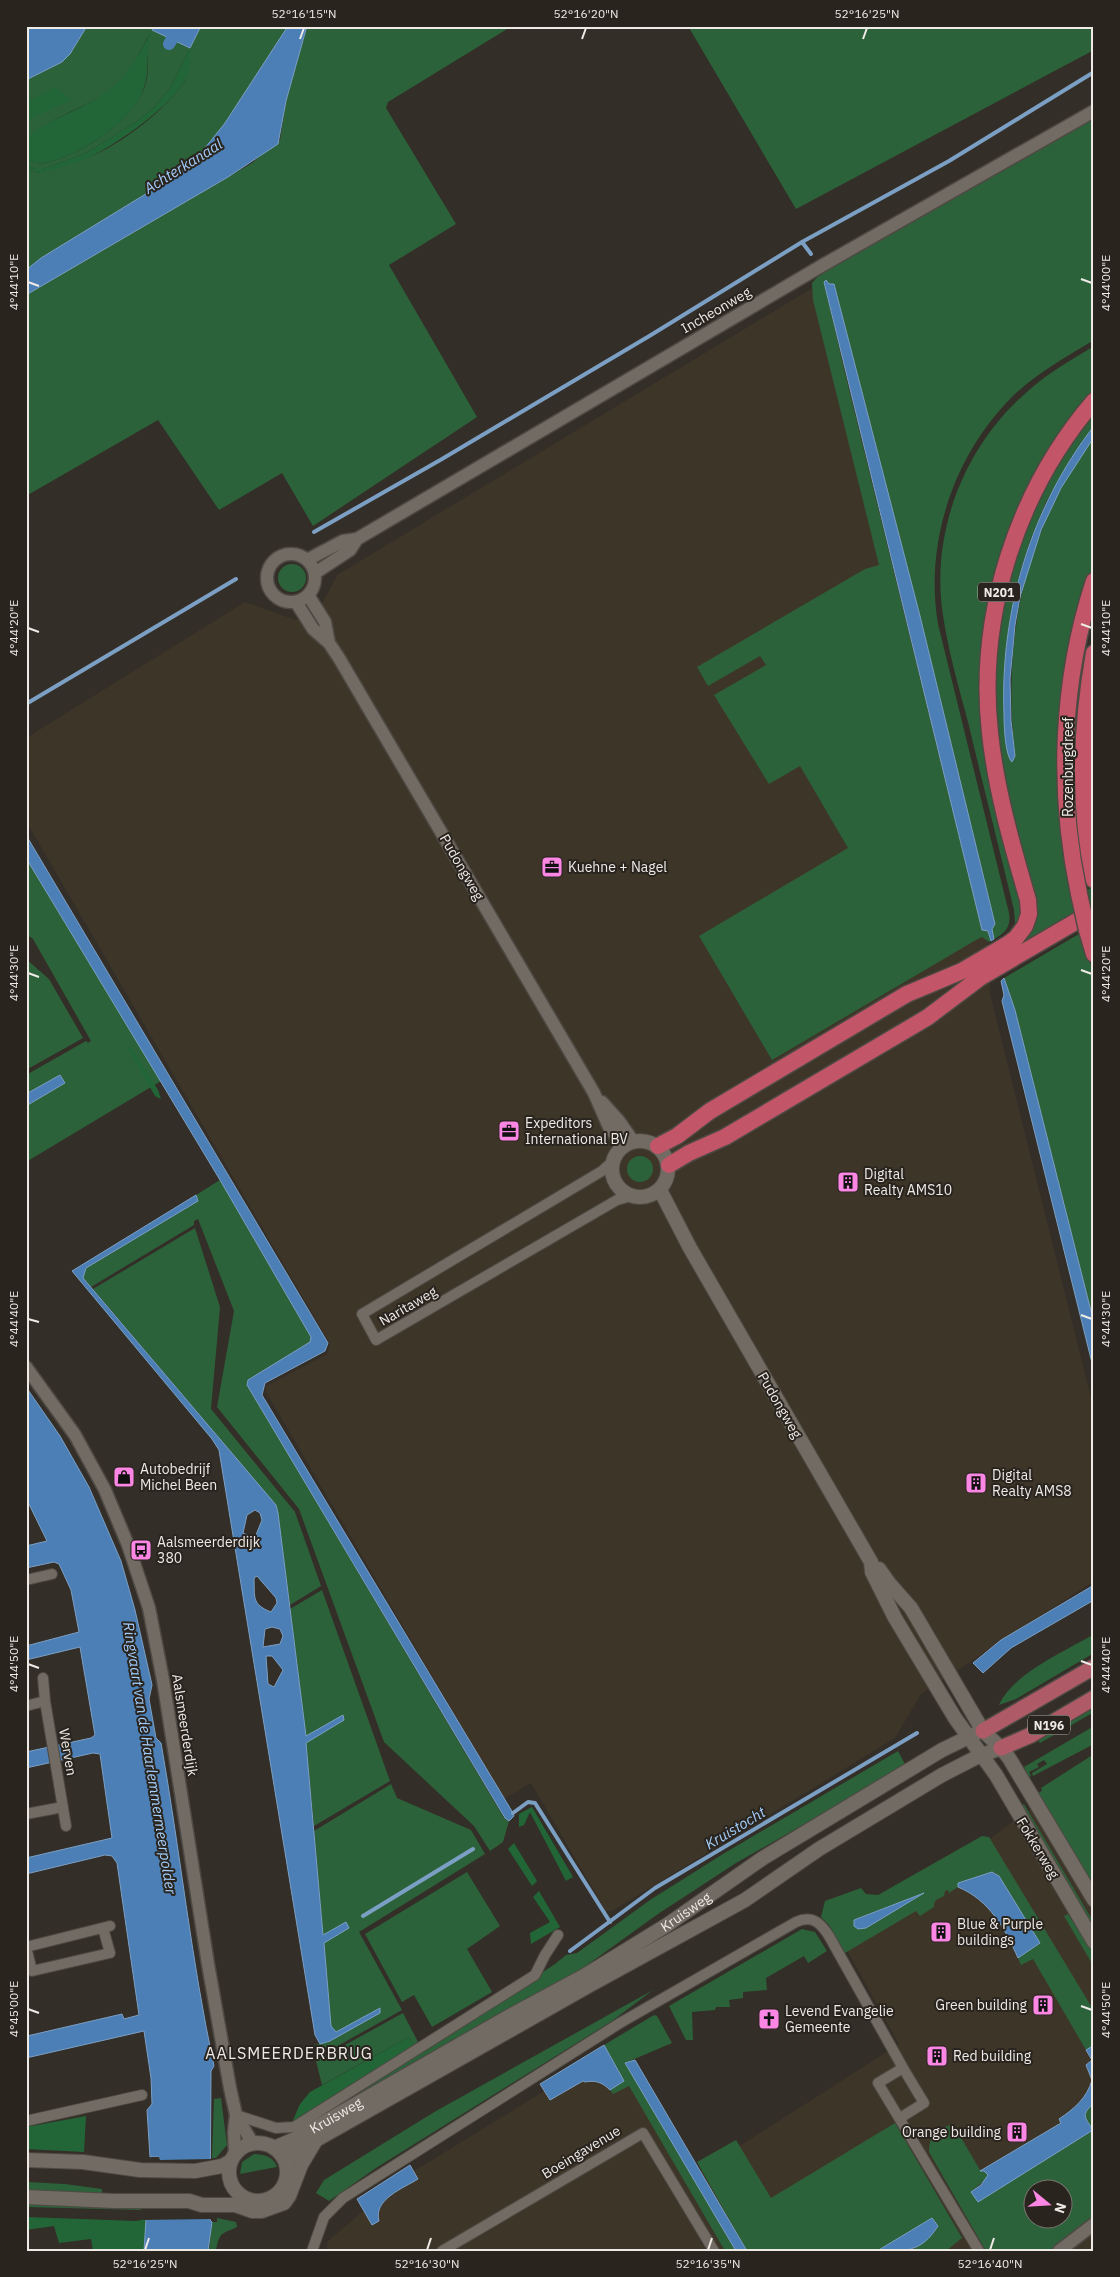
<svg xmlns="http://www.w3.org/2000/svg" width="1120" height="2277" font-family="'IBM Plex Sans',sans-serif">
  <style>
    .built { fill: #3e3529; fill-rule: evenodd }
    .green { fill: #2c623a; fill-rule: evenodd }
    .forest { fill: #226637 }
    .water { fill: #4b7fb6; stroke: #7c9fc4; fill-rule: evenodd }
    .pier { fill: #332e27 }
    .lines { fill: none; stroke-linecap: round; stroke-linejoin: round }
    .stream { stroke: #7c9fc4; stroke-width: 4 }
    .canal { stroke: #4b7fb6; stroke-width: 12 }
    .minor-casing { stroke: #4e4943; stroke-width: 12 }
    .tertiary-casing { stroke: #4e4943; stroke-width: 15 }
    .secondary-casing { stroke: #4e4943; stroke-width: 16 }
    .primary-casing { stroke: #4e4943; stroke-width: 18 }
    .trunk-casing { stroke: #4e4943; stroke-width: 19 }
    .minor { stroke: #716b63; stroke-width: 10 }
    .tertiary { stroke: #716b63; stroke-width: 12 }
    .secondary { stroke: #716b63; stroke-width: 14 }
    .primary { stroke: #ae5b67; stroke-width: 15 }
    .trunk { stroke: #c25668; stroke-width: 16 }
    .trunk-bridge-casing { stroke: #4e4943; stroke-width: 19; stroke-linecap: butt }
    .trunk-bridge { stroke: #c25668; stroke-width: 16 }
    .ticks { fill: none; stroke: #eeeae6; stroke-width: 2 }
    .labels { text-anchor: middle; dominant-baseline: central; stroke-width: 4; stroke-linejoin: round; paint-order: stroke }
    .shield { fill: #29241e; stroke: #b3afaa; stroke-width: 1 }
    .shield-label { font-size: 12px; font-weight: bold; fill: #eeeae6 }
    .street-label { font-size: 14px; fill: #eeeae6; stroke: #29241e }
    .poi-label { font-size: 14px; fill: #eeeae6; stroke: #29241e; text-anchor: start }
    .water-label { font-size: 15px; font-style: italic; fill: #a3cdfb; stroke: #29241e }
    .quarter-label { font-size: 16px; letter-spacing: 1px; fill: #eeeae6; stroke: #29241e }
    .neatline { fill: none; stroke: #eeeae6; stroke-width: 2 }
    .ticks-label { font-size: 12px; text-anchor: middle; fill: #eeeae6 }
  </style>
  <rect width="100%" height="100%" fill="#332e27"/>
  <path class="built" d="M819,284L826,290L897,586L959,828L988,931L990,994L1094,1409V1581L921,1694L895,1738L612,1911H606L531,1783L504,1799L266,1392V1386L327,1354L330,1344L26,821V738L245,602L296,620L321,606L337,575Z
    M1094,1772V2251H326L328,2241L401,2179L608,2052L688,2179L899,2044L845,1947L1026,1812ZM1032,2190H1062V2220H1032Z"/>
  <path class="green" d="M87,26H154L152,30L190,48L201,26H288L225,123L201,153L180,173L41,258L26,270V167L37,173C54,168 72,163 89,157C120,145 168,109 185,80C189,73 188,58 189,50L170,88L154,107L136,122L86,153L43,169H35L26,164V160C32,162 40,165 45,163C79,156 125,126 141,95C152,76 146,54 149,35C138,55 126,80 106,93C80,110 48,118 26,140V80L62,62L70,54Z
    M307,26H512L388,102L386,108L456,224L389,265L477,417L313,526L282,473L219,510L158,420L26,496V295L252,163L280,140L286,101Z
    M688,26H1094V50L796,209Z
    M1094,118V340C1066,357 1039,372 1015,394C955,452 924,541 938,624L1009,913C1012,929 1002,935 989,942L982,937L976,940L772,1060L699,936L848,848L800,766L769,784L714,695L766,665L760,656L708,686L697,667L865,569L879,565L813,300L812,283L820,274ZM826,281L829,284H834L920,616L995,924L992,929L991,941L988,931L981,926L844,369L825,286Z
    M1094,346V395L1032,488L984,675L1021,892L1022,916L1011,934L1015,923L1014,910C999,847 983,785 968,722C958,684 947,647 942,608C932,527 967,443 1028,391C1048,373 1071,360 1094,346Z
    M1094,406V426L1073,455L1046,502L1030,541L1020,572L1009,623L1004,709V721L1015,756C1002,639 1023,533 1094,437V562L1072,641L1070,894L1072,899L1094,886V907L1001,962L1027,932L1007,812L991,691L1004,587L1034,500Z
    M278 578a14 14 0 1 1 28 0a14 14 0 1 1-28 0Z
    M26,858L161,1081L26,1162V1106L65,1083L60,1075L26,1094V1075L86,1041L88,1043L91,1041L33,939L26,934Z
    M1094,925V928L1079,936L1094,972V1323L1015,1010L1004,978Z
    M26,959L49,979L83,1038L26,1070Z
    M627 1169a13 13 0 1 1 26 0a13 13 0 1 1-26 0Z
    M220,1180L311,1337V1342L248,1380L247,1385L504,1818L509,1821L503,1842L490,1851L474,1826L384,1742L299,1509L217,1407L234,1311L198,1219L194,1221V1225L91,1287L83,1278L86,1268L198,1201L196,1195Z
    M195,1228L220,1307L211,1409L295,1512L321,1586L290,1605L276,1505L93,1289Z
    M322,1590L390,1781L314,1826L306,1743L343,1715L306,1737L290,1609Z
    M1094,1634V1653L1016,1699L999,1705C1012,1674 1066,1651 1094,1634Z
    M1094,1706V1712L1040,1743L1037,1739Z
    M1094,1726V1744L1033,1776L1032,1773L1047,1764L1044,1760L1037,1764L1039,1767L1029,1772L1031,1776L1028,1778L1024,1767Z
    M898,1751L906,1766L736,1863L658,1914L583,1968L311,2124L555,1964L566,1955L577,1953L650,1900L723,1854Z
    M1094,1754V1888L1037,1793L1042,1791L1041,1788Z
    M391,1784L397,1798L471,1830L485,1854L359,1932L402,2010L316,2058L314,2045L331,2041L380,2008L336,2032L331,2026L324,1943L346,1923L323,1935L314,1831Z
    M1024,1804L1094,1923V1930L1021,1806Z
    M982,1836L989,1837L1094,2011V2045L1086,2050L1033,1959L1021,1965L1018,1958L1040,1943L996,1873L992,1872L958,1883V1887L949,1893L948,1890L945,1891L944,1896L936,1900L934,1904V1907L920,1916L916,1911L845,1953L829,1925L821,1917L825,1901L861,1888L866,1894L878,1895ZM920,1895L866,1928L854,1926V1920Z
    M467,1872L500,1926L467,1949L492,1992L432,2027L414,1995L402,2002L365,1934Z
    M1068,1914L1094,1954V1967L1064,1916Z
    M802,1929L815,1932L827,1951L808,1963L804,1956L766,1978L767,1990L743,1992V1998L729,2000L730,2007H716L715,2010L692,2012L693,2040H686L669,2006Z
    M653,1990L612,2021L376,2168L329,2201L316,2193L324,2180L436,2111Z
    M403,2013L418,2042L414,2046L409,2037L322,2085L316,2061Z
    M654,2015L657,2016L672,2043L625,2063L736,2251H725L629,2086L613,2094L610,2090L624,2081L604,2045Z
    M221,2098L227,2145L216,2158H212L214,2099Z
    M1094,2103V2215L1049,2251H986L929,2152C929,2134 937,2129 953,2124L980,2170L987,2173V2178L971,2192L1056,2152L1092,2131L1084,2116L1085,2112ZM1032,2190H1062V2220H1032Z
    M895,2123L962,2238L946,2251H911L934,2233L938,2226L932,2218L877,2251H747L697,2162L736,2140L771,2198Z
    M254,2154C264,2154 274,2157 277,2167L240,2174L242,2162Z
    M26,2182L65,2184L102,2189V2194L26,2191Z
    M26,2203L141,2207V2210L26,2207Z
    M217,2218L236,2222L237,2227C222,2234 219,2232 216,2251H209L212,2222H217Z"/>
  <path class="forest" d="M152,30C144,50 152,71 142,93C129,124 77,157 45,163C39,165 32,162 26,160V139C49,117 81,111 106,92C127,78 140,52 152,30Z
    M190,48C191,59 191,69 186,78C172,106 120,142 92,156C75,164 56,169 37,173L26,167V164L35,169H43L86,153L136,122L154,107L170,88Z
    M55,87L71,100L26,121V103Z
    M131,1047L158,1090L161,1099L155,1096L128,1049Z
    M532,1807L573,1877L566,1881L530,1812L524,1825L519,1827V1814Z
    M514,1843L537,1881L532,1886L508,1849Z
    M539,1891L560,1927L531,1944L530,1933L550,1922L533,1897Z
    M409,2037L414,2046L291,2125L300,2104L310,2092Z
    M86,2116L84,2152L26,2149V2127Z
    M26,2217L136,2221L146,2219L144,2251H93L91,2239L59,2243L54,2226L26,2230Z"/>
  <path class="water" d="M26,26H87L70,54L62,62L26,80Z
    M154,26H201L190,48L152,30Z
    M288,26H307L286,101L278,144L228,177L26,295V270L41,258L180,173L201,153L225,123Z
    M826,280L829,284H834L920,616L995,924L992,929L994,939L991,941L988,931L982,930L824,282Z
    M1094,426V437L1061,488L1041,530L1020,597L1015,625L1010,679L1011,721L1015,756L1012,762C1005,755 1004,725 1004,714C1000,611 1031,507 1094,426Z
    M26,835L328,1343L325,1351L265,1383L262,1395L513,1813L514,1816L509,1821L505,1818L247,1385L248,1380L310,1342L311,1337L220,1180L26,858Z
    M1004,978L1015,1010L1094,1323V1371L1002,1001L1004,995L1001,981Z
    M60,1075L65,1083L26,1106V1094Z
    M196,1195L198,1201L86,1268L83,1278L276,1505L278,1513L306,1736L343,1715L344,1720L306,1743L323,1935L346,1922L349,1928L324,1943L331,2026L336,2032L380,2008V2013L330,2041L320,2044L315,2035L219,1450L212,1439L72,1271ZM255,1510L260,1513L262,1520L256,1535L251,1537L243,1533L247,1515ZM257,1576L276,1598L277,1603L271,1612C251,1604 255,1597 254,1578ZM272,1627L280,1629L283,1636L280,1644L263,1647L265,1629ZM266,1656H272L283,1670L274,1687L268,1684Z
    M26,1387L60,1436L89,1487L121,1561L135,1610L152,1685L149,1699L156,1738L161,1743C180,1850 191,1959 214,2066L211,2071L210,2220L212,2222L208,2251H144L146,2219H158L159,2157H150L147,2110L152,2104L151,2078L144,2031L26,2058V2033L27,2036L122,2014L124,2019L139,2015L117,1863L112,1856L105,1855L26,1874V1858L112,1838L100,1754L93,1753L26,1768V1752L91,1738L95,1735L80,1647L26,1660V1646L79,1632L71,1590L59,1564L54,1562L26,1568V1546L47,1541L26,1498Z
    M1094,1585V1600L1011,1648L983,1673L973,1663L1001,1640Z
    M992,1872L999,1876L1040,1943L1018,1958C1005,1928 989,1900 958,1887V1883Z
    M924,1893L866,1928L858,1929L854,1926V1920Z
    M604,2045L624,2081L610,2090C602,2082 595,2080 585,2082L583,2081L550,2100L540,2084Z
    M1094,2045V2103C1081,2115 1084,2116 1093,2130L978,2202L971,2192L981,2185L988,2175L984,2171H980L1061,2123L1059,2119C1074,2109 1087,2098 1092,2080L1086,2065L1092,2060L1086,2050Z
    M635,2060L747,2251H736L625,2063Z
    M410,2165L418,2179C404,2188 373,2199 379,2221L372,2225L357,2199Z
    M932,2218L938,2226C921,2253 905,2251 877,2251Z"/>
  <path class="pier" d="M148,2157H159L160,2160L212,2159L211,2219L143,2220L145,2217L156,2216L157,2159Z"/>
  <g class="lines">
    <path class="stream" d="M802,242L811,254
      M314,532L442,459L651,335L802,242L949,161L1094,72
      M26,704L236,579
      M513,1813L528,1802L535,1803L610,1922
      M363,1916L473,1849
      M570,1951L655,1888L917,1733"/>
    <path class="canal" d="M169,44L180,26"/>
    <g class="minor-casing">
      <path id="minor" d="M613,1161L602,1171L362,1314L376,1340L617,1200L632,1196
        M26,1580L52,1574
        M43,1678L45,1701L66,1826
        M26,1706L45,1701
        M26,1814L63,1807
        M26,1947L32,1971L110,1953L103,1928
        M26,1947L110,1926
        M236,2115L276,2128L294,2127L535,1975L545,1955L558,1935
        M900,2118L924,2103L903,2068
        M26,2121L142,2095
        M312,2251L324,2217L343,2198L620,2023L796,1922C812,1915 820,1922 829,1936L903,2068L878,2083L979,2251
        M442,2251L643,2133L714,2251"/>
    </g>
    <g class="tertiary-casing">
      <path id="tertiary" d="M267 578a24 24 0 1 1 48 0a24 24 0 1 1-48 0Z
        M307,560L343,541L357,539L823,265L1094,111
        M315,573L350,550L357,539
        M308,595L325,622L329,643
        M296,602L313,629L329,643L339,658L594,1093L609,1127L623,1146
        M602,1102L619,1121L633,1141
        M26,1367L75,1435L105,1490L128,1545L149,1608L163,1680L208,1964L230,2088L236,2115L253,2144
        M235,2154L234,2132L236,2115
        M1059,2251L1094,2224"/>
    </g>
    <g class="secondary-casing">
      <g id="secondary">
        <circle cx="640" cy="1169" r="28"/>
        <path d="M660,1190L690,1248L871,1562L872,1572L895,1618L955,1718L996,1775L1094,1942"/>
        <path d="M879,1569L889,1583L911,1608L983,1731L1001,1748L1009,1758L1094,1900"/>
        <circle cx="258" cy="2172" r="29"/>
        <path id="s1" d="M274,2148L295,2139L508,2017L584,1976L667,1925L763,1858L942,1750L975,1734"/>
        <path d="M26,2160L83,2162L140,2170L195,2171L222,2166L231,2161"/>
        <path d="M286,2164C292,2151 302,2143 316,2140L590,1985L745,1900L819,1849L942,1775L977,1757L1001,1748"/>
        <path d="M26,2197L114,2201H189L202,2205H235L252,2211H262L284,2203L289,2196L301,2165L316,2140"/>
      </g>
    </g>
    <g class="primary-casing">
      <path id="primary" d="M983,1731L1094,1667
        M1001,1748L1031,1735L1094,1698"/>
    </g>
    <g class="trunk-casing">
      <path id="trunk" d="M1094,653C1081,727 1078,806 1094,880
        M1079,894C1057,791 1061,681 1094,581
        M1087,930L1094,954
        M658,1146L677,1136L710,1111L907,994L962,971L1008,944L1016,938L1025,926L1029,914L1028,900C1012,845 996,790 990,733C977,615 1017,491 1094,401
        M669,1165L689,1153L725,1137L928,1017L981,977L1094,911"/>
    </g>
    <use href="#minor" class="minor"/>
    <use href="#tertiary" class="tertiary"/>
    <use href="#secondary" class="secondary"/>
    <use href="#primary" class="primary"/>
    <use href="#trunk" class="trunk"/>
    <g class="trunk-bridge-casing">
      <path id="trunk-bridge" d="M1079,894L1087,930"/>
    </g>
    <use href="#trunk-bridge" class="trunk-bridge"/>
  </g>
  <path class="ticks" d="M300,39L304,28M582,39L586,28M863,39L867,28M1081,279L1092,283M28,282L39,286M1081,624L1092,628M28,628L39,632M1081,970L1092,974M28,973L39,977M1081,1315L1092,1319M28,1319L39,1322M1081,1661L1092,1665M28,1664L39,1668M1081,2006L1092,2010M28,2009L39,2013M145,2250L149,2238M427,2250L431,2238M708,2250L712,2238M990,2250L994,2238"/>
  <defs>
    <g id="office-square" transform="scale(1.125)"><rect x="-9" y="-9" width="18" height="18" rx="4" fill="#fc86e3" stroke="#29241e"/><path d="M-6-3h4V-5.5h4V-3h4V5H-6ZM-1-4.5V-3h2v-1.5ZM-6 0V1H6V0Z" fill="#111"/></g>
    <g id="building-square" transform="scale(1.125)"><rect x="-9" y="-9" width="18" height="18" rx="4" fill="#fc86e3" stroke="#29241e"/><path d="M-4-6H4V6H1V3H-1V6H-4ZM-2.5-4.3h1.7v1.8h-1.7ZM.8-4.3h1.7v1.8H.8ZM-2.5-1h1.7V.8h-1.7ZM.8-1h1.7V.8H.8Z" fill="#111"/></g>
    <g id="shop-square" transform="scale(1.125)"><rect x="-9" y="-9" width="18" height="18" rx="4" fill="#fc86e3" stroke="#29241e"/><path d="M-5-2.5h2.3a2.7 3.5 0 0 1 5.4 0H5L5.5 6h-11ZM-1.5-2.5h3a1.5 2.3 0 0 0-3 0Z" fill="#111"/></g>
    <g id="bus-square" transform="scale(1.125)"><rect x="-9" y="-9" width="18" height="18" rx="4" fill="#fc86e3" stroke="#29241e"/><path d="M-5-6H5V4H4V6H2V4H-2V6H-4V4H-5ZM-3.5-4V0h7V-4ZM-3.5 1.2v1.5H-2V1.2ZM2 1.2v1.5H3.5V1.2Z" fill="#111"/></g>
    <g id="church-square" transform="scale(1.125)"><rect x="-9" y="-9" width="18" height="18" rx="4" fill="#fc86e3" stroke="#29241e"/><path d="M-1.2-6h2.4v3.5h3.3v2.4h-3.3V6h-2.4V-.1h-3.3v-2.4h3.3Z" fill="#111"/></g>
  </defs>
  <g fill-rule="evenodd">
    <use href="#office-square" x="552" y="867"/>
    <use href="#office-square" x="509" y="1131"/>
    <use href="#building-square" x="848" y="1182"/>
    <use href="#shop-square" x="124" y="1477"/>
    <use href="#building-square" x="976" y="1483"/>
    <use href="#bus-square" x="141" y="1550"/>
    <use href="#building-square" x="941" y="1932"/>
    <use href="#building-square" x="1043" y="2005"/>
    <use href="#church-square" x="769" y="2019"/>
    <use href="#building-square" x="937" y="2056"/>
    <use href="#building-square" x="1017" y="2132"/>
  </g>
  <g class="labels">
    <g class="shield">
      <rect x="978" y="582.5" width="42" height="19" rx="4"/>
      <rect x="1028" y="1715.5" width="42" height="19" rx="4"/>
    </g>
    <g class="shield-label">
      <text x="999" y="592">N201</text>
      <text x="1049" y="1725">N196</text>
    </g>
    <g class="street-label">
      <text transform="translate(716 310) rotate(-30)">Incheonweg</text>
      <text transform="translate(1068 767) rotate(-90)">Rozenburgdreef</text>
      <text transform="translate(462 867) rotate(60)">Pudongweg</text>
      <text transform="translate(408 1306) rotate(-30)">Naritaweg</text>
      <text transform="translate(780 1405) rotate(60)">Pudongweg</text>
      <text transform="translate(185 1725) rotate(81)">Aalsmeerderdijk</text>
      <text transform="translate(68 1752) rotate(80)">Werven</text>
      <text transform="translate(1038 1848) rotate(59)">Fokkerweg</text>
      <text stroke="none"><textPath href="#s1" startOffset="475">Kruisweg</textPath></text>
      <text stroke="none"><textPath href="#s1" startOffset="70">Kruisweg</textPath></text>
      <text transform="translate(581 2152) rotate(-31)">Boeingavenue</text>
    </g>
    <g class="poi-label">
      <text x="568" y="867">Kuehne + Nagel</text>
      <text x="525" y="1123">Expeditors<tspan x="525" dy="16">International BV</tspan></text>
      <text x="864" y="1174">Digital<tspan x="864" dy="16">Realty AMS10</tspan></text>
      <text x="140" y="1469">Autobedrijf<tspan x="140" dy="16">Michel Been</tspan></text>
      <text x="992" y="1475">Digital<tspan x="992" dy="16">Realty AMS8</tspan></text>
      <text x="157" y="1542">Aalsmeerderdijk<tspan x="157" dy="16">380</tspan></text>
      <text x="957" y="1924">Blue &amp; Purple<tspan x="957" dy="16">buildings</tspan></text>
      <text x="1027" y="2005" text-anchor="end">Green building</text>
      <text x="785" y="2011">Levend Evangelie<tspan x="785" dy="16">Gemeente</tspan></text>
      <text x="953" y="2056">Red building</text>
      <text x="1001" y="2132" text-anchor="end">Orange building</text>
    </g>
    <g class="water-label">
      <text transform="translate(183 166) rotate(-32)">Achterkanaal</text>
      <text transform="translate(150 1758) rotate(81)">Ringvaart van de Haarlemmermeerpolder</text>
      <text transform="translate(735 1828) rotate(-31)">Kruistocht</text>
    </g>
    <g class="quarter-label">
      <text x="289" y="2053">AALSMEERDERBRUG</text>
    </g>
  </g>
  <rect width="1120" height="2277" fill="none" stroke="#29241e" stroke-width="55"/>
  <g transform="translate(1048 2204) rotate(108)"><circle r="24" fill="#29241e" stroke="#78736e"/>
  <path d="M0-4L9 19L0 12L-9 19Z" fill="#fc86e3"/>
  <text y="-8" font-size="14" font-weight="bold" text-anchor="middle" fill="#eeeae6">N</text>
  </g>
  <rect x="28" y="28" width="1064" height="2222" class="neatline"/>
  <g class="ticks-label">
    <text x="304" y="18">52°16'15"N</text>
    <text x="586" y="18">52°16'20"N</text>
    <text x="867" y="18">52°16'25"N</text>
    <text transform="translate(14 282) rotate(-90)" y="4">4°44'10"E</text>
    <text transform="translate(1106 283) rotate(-90)" y="4">4°44'00"E</text>
    <text transform="translate(14 628) rotate(-90)" y="4">4°44'20"E</text>
    <text transform="translate(1106 628) rotate(-90)" y="4">4°44'10"E</text>
    <text transform="translate(14 973) rotate(-90)" y="4">4°44'30"E</text>
    <text transform="translate(1106 974) rotate(-90)" y="4">4°44'20"E</text>
    <text transform="translate(14 1319) rotate(-90)" y="4">4°44'40"E</text>
    <text transform="translate(1106 1319) rotate(-90)" y="4">4°44'30"E</text>
    <text transform="translate(14 1664) rotate(-90)" y="4">4°44'50"E</text>
    <text transform="translate(1106 1665) rotate(-90)" y="4">4°44'40"E</text>
    <text transform="translate(14 2009) rotate(-90)" y="4">4°45'00"E</text>
    <text transform="translate(1106 2010) rotate(-90)" y="4">4°44'50"E</text>
    <text x="145" y="2268">52°16'25"N</text>
    <text x="427" y="2268">52°16'30"N</text>
    <text x="708" y="2268">52°16'35"N</text>
    <text x="990" y="2268">52°16'40"N</text>
  </g>
</svg>
